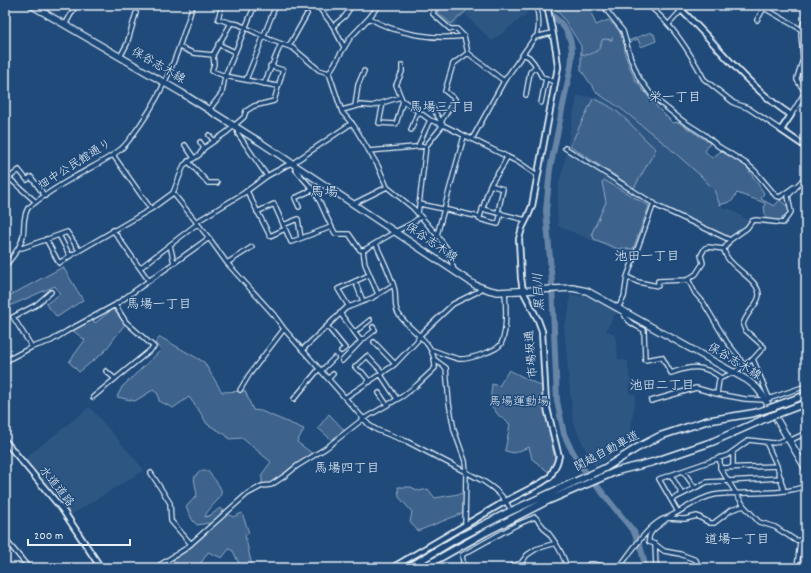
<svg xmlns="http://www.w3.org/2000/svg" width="811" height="573" font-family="Dekko,'Klee One',sans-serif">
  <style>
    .built { fill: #2e5683 }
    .green { fill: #3c628c; stroke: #92aac2 }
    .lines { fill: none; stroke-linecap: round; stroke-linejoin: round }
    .stream { stroke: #9ab0c7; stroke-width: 1 }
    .river { stroke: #6685a7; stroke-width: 6 }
    .minor-casing { stroke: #e8f1f8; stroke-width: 6 }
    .tertiary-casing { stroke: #e8f1f8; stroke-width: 8 }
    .primary-casing { stroke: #e8f1f8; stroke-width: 8 }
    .motorway-casing { stroke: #e8f1f8; stroke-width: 9 }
    .minor { stroke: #1f4a7a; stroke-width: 3.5 }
    .tertiary { stroke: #1f4a7a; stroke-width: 4.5 }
    .primary { stroke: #1f4a7a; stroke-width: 5.5 }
    .motorway { stroke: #1f4a7a; stroke-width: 6 }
    .motorway-bridge-casing { stroke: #e8f1f8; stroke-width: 9; stroke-linecap: butt }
    .motorway-bridge { stroke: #1f4a7a; stroke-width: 6 }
    .labels { text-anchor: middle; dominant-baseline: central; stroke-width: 3; stroke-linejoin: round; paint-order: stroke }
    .street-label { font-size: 12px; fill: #e8f1f8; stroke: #1f4a7a }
    .park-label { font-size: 12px; fill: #d7e3ed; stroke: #1f4a7a }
    .neighbourhood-label { font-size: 13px; fill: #e8f1f8; stroke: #1f4a7a }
    .water-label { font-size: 13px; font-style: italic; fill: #d4e1ec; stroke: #1f4a7a }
    .quarter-label { font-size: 14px; fill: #e8f1f8; stroke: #1f4a7a }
  </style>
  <rect width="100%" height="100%" fill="#1f4a7a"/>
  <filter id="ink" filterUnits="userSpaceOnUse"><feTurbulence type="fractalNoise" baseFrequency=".025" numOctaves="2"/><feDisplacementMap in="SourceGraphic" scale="8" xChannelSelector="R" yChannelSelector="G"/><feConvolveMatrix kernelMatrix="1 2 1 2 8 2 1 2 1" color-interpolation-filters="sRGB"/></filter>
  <g filter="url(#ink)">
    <path class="built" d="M437,5H521L529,10L526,15L492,41L465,14L457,22L455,27H451L436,13Z
      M577,96L597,97L604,99L652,133L709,183L724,209H731L750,222L745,227L728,238L654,201L567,146Z
      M567,151L650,205L632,257L558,226L557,207L558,188Z
      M570,295L590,297L617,311L606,330L615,335L618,359L628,361V369L629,371V378L631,379L629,393L636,395L630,435L607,459L594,466L588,455L573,422L564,327L569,310Z
      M90,407L144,470L71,515L24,459Z"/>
    <path class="green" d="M442,5H473L451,24L437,12Z
      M553,5H582L590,10L596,25L608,20L618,28L625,45V55L635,80L656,106L673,123L678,122L710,143L705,151L712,158L721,151L746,166L764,193L761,199L774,206L780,200L788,207L789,211L780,220L766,219L764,207L765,203L737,193L732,201L720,205L714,190L701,176L665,144L620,108L597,93L581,70V46L566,22Z
      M651,32L652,34H654L656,41L641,47L638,39L629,43L628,41Z
      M593,99C621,107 635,132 656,149L634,188L570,146Z
      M604,180L649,206L633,249L620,248L618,249L594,239L592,233L606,202L602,182Z
      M63,267L83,300L57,317L46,304L60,294L55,286L5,308V298Z
      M113,309L125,324L104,352L79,372L69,362L85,340L72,330L93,319L95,323Z
      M160,337L204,362L222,392L245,391L253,410L261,411L304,429L297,442L313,454L290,468L271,485L262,486V474L271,462L242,438L229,439L226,435L207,424L200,412L189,397L173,408L159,401L158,394L153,390L135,401L117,397L122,387L161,350L155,343Z
      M509,370L543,387L544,405L555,459L550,473L532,459L529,447L514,453L505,451L510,424L499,416L490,404L492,384L499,386Z
      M329,414L346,432L334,442L318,428Z
      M199,471H208C211,476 219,483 221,490C224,498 207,508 205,517L211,515L220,508L233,517L242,513L249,533L245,535L252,566L241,568L233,551L229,549L222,558L208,552L201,563L196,565V568H177L173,560L187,551L206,534L209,523L197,525L193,521L186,507L197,495L194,478Z
      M398,487H411L419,491L428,489L435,498L464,493L463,513L418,531L410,522L412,512L399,497Z"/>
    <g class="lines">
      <path class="stream" d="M572,53H574
        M581,53L585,55C595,54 601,50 602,40L605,39L612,40V38"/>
      <path class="river" d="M539,5C563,22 576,34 571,66L550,169L546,211L552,283L557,401L564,434L569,445L581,466L634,532L641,549L644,561V568"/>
      <g class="minor-casing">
        <path id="minor" d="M222,5L218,19L231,23L238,24L271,40L293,48L319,70L329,73
          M317,5L333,26L344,47
          M435,5L433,14L450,29H457L464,36
          M536,5C539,16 540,25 537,36
          M604,5L607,11L623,31L631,59L639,78L653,97L683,121L705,135L718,146L747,164L755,171L776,196L780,197L794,187
          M648,5C673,25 689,51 704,79L734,103L748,108L781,130
          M369,18L379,5
          M757,20L764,8L802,30
          M231,23L213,55L214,64L212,71L225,76L277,86
          M669,24L686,5
          M65,25L76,5
          M333,26L345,16L352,5
          M218,44L235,52
          M289,46L307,14
          M180,47L193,53L213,55
          M523,54L529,57L534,63L542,77L555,82
          M120,57L127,44L136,13
          M402,65V72L396,85L402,100L430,120L443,125L441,122L455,99L445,91L453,64L468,53
          M246,80L276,5
          M264,84L281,44
          M526,95L530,72L536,66
          M383,103L379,123L396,124L403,101
          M541,103L546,78
          M355,106L358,85L364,71
          M433,108L441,122
          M209,110L222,93L225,76L255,5
          M342,110L361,105L372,106L401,97
          M791,115L805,92L797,80V78L803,59L801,34L806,13
          M237,128L238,134L267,176
          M411,130L418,111
          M209,135L214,141
          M472,139L504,81L535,37L552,33
          M200,142L204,148
          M185,145L194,158
          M418,146L430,120
          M565,148L659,207L730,240L747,228L752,221L756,220L783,223L791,212L788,196L806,176
          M369,151L426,146
          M113,155L151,209
          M188,161L208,183H217
          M293,163L352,123
          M296,166L295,169C302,178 312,187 317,196C323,208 328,221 335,233L336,234H349L360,250H364L393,233L411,224L420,217
          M9,178L19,170L27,180L31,177L45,196
          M5,182L9,178L36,202
          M490,185L503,189L498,212
          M247,191L270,236L285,229
          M173,193L209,238L227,263L274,315L284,329L369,425L377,430L406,441L483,481C494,488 503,495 509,507
          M353,204L387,187
          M420,204L480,217L479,219L498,224L501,213
          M299,207L295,198L312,190
          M482,209L526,220
          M257,212L274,204L291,242L331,227
          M418,214L426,146L443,125L518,162L537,175
          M480,217L490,185L502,167L507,157
          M196,222L244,193L267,176L291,163
          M283,225L298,219L301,238
          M113,230L149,281
          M59,235L67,232L79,250
          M437,235L464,136
          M46,239L59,263L70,256
          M170,245L174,263
          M19,247L22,248L59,235L70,256L151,209L173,193L184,165L199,155L204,148L227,132L244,117L246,111L254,106L274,101L283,70L270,66
          M363,250L365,264L378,294
          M227,263L252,247
          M5,266C12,258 21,247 23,236C25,225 22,219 28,208C43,196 60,185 76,176C92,167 107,160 121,149C129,142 134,133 140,125C167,87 179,49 193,5
          M140,268L197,224
          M454,270L448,250L437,235L413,208L387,187L378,166L354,126L342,112L329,73L350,38L369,18C396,34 433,40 464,36L468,53L504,81
          M627,277L638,282L658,286V281L687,280L696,274L703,263L701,255L705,248L708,247L724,249L730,240
          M688,279L695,293L703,302L727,342L739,357L743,365
          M355,281L363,301
          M349,307L338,289L369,275
          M618,308L624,297L627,277L654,203
          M623,311C625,321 636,326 644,330L645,360L662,357L671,373C691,366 703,364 721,378L733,373L753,359L764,347L745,330L743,325C745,314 759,304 759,295C759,278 726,267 724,249
          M340,313L361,341
          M327,326L345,348L341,351
          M355,332L370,320
          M374,342L395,364
          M32,347L13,317L36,305L51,292
          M302,350L346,308L372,298L393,285
          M432,350C441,353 450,357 459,359C467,360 497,351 501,344C507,332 506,305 505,292
          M753,359L769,398
          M435,360L446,368L449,403L454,430L465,461L466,472L465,525
          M342,361L361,341L375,330L373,327
          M5,362L11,358L32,347L51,341L67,331L115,305L209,238
          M106,371L115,379
          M321,371L334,358
          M381,375L397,399
          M328,379L333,374
          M370,382L362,372L358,370L355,367L367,356L383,373
          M240,390L249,375L284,329
          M379,393L387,405
          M717,394L719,380L721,378
          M93,397L154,347L126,322L115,305
          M346,397L394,365L417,341L419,336L453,304L479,291L480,288
          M294,399L319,369
          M651,401L696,388L717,394L745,399L765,400L806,386
          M789,441L806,433
          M766,442L777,466L784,491
          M733,452V467
          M720,457V468L744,506L759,522L775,527L795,540L806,541
          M720,468L777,466
          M683,471L695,488
          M151,473L170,503L171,521L191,544
          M671,475L682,494
          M671,500L707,482L781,478
          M678,512L659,479L728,455L749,440L774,443L787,439
          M5,539L29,568
          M655,544L656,568
          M797,567L806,568
          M155,568L185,549L247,494L262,486L271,485L286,475L297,466L326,448L363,419L403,396L417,385L435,368C435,341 414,335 400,316C394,309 396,301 395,292C395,283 380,254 376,244
          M464,568L462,555L516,525L535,517C548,532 562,548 567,568
          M506,568L521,563L527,555L536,549L556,543
          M586,568L589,564H593L611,568
          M616,568L621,565C630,553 652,520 667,518C682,511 698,498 714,495C737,491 788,496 806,485
          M699,568L696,560L680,554L664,551L655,544L649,542C647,530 660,526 667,518L685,519L697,516L710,523H714L731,510L744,506
          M797,568L800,541"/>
      </g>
      <g class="tertiary-casing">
        <path id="tertiary" d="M676,5C715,41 746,86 791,115L781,130L806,147
          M5,441L62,509L101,568
          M392,568L506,501L541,483L550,477L557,463L559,456L557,449L546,404L542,331L538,320L523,291L521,278L519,239L522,228L528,216L532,206L558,67L556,50L547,5"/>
      </g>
      <g class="primary-casing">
        <path id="primary" d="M31,5L182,93L260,142L475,285L489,290L498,292L572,288L587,291L747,380L757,388L763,396L806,469"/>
      </g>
      <g class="motorway-casing">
        <path id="motorway" d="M773,407L806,395
          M777,414L806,403
          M408,568L456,539L509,512L605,468L637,448L660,436L706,421L754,413L767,409
          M422,568L486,532L547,501L617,471L653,462L712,442L771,416"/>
      </g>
      <use href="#minor" class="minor"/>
      <use href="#tertiary" class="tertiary"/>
      <use href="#primary" class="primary"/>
      <use href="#motorway" class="motorway"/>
      <g class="motorway-bridge-casing">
        <path id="motorway-bridge" d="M767,409L773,407
          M771,416L777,414"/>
      </g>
      <use href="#motorway-bridge" class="motorway-bridge"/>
    </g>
  </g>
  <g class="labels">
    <g class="street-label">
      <text transform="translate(158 66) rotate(30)">保谷志木線</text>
      <text transform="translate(75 165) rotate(-32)">畑中公民館通り</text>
      <text transform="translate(431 243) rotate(34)">保谷志木線</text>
      <text transform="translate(532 354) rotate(-95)">市場坂通</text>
      <text transform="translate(734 362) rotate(31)">保谷志木線</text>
      <text transform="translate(607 452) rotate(-28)">関越自動車道</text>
      <text transform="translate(56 487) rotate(51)">水道道路</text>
    </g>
    <g class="park-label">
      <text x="519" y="402">馬場運動場</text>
    </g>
    <g class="neighbourhood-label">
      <text x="675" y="98">栄一丁目</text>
      <text x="442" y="108">馬場三丁目</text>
      <text x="647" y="257">池田一丁目</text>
      <text x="159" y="305">馬場一丁目</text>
      <text x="662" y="386">池田二丁目</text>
      <text x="347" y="469">馬場四丁目</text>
      <text x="737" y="540">道場一丁目</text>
    </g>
    <g class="water-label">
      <text transform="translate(540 292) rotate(-93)">黒目川</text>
    </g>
    <g class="quarter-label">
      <text x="324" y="193">馬場</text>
    </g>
  </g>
  <rect width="811" height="573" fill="none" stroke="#1f4a7a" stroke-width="20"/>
  <rect x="10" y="10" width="791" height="553" fill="none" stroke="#e8f1f8" stroke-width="1.5" filter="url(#ink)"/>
  <path d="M28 539v6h102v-6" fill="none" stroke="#e8f1f8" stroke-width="2"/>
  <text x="34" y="539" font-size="12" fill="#e8f1f8" stroke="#1f4a7a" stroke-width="3" paint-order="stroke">200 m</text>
</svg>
